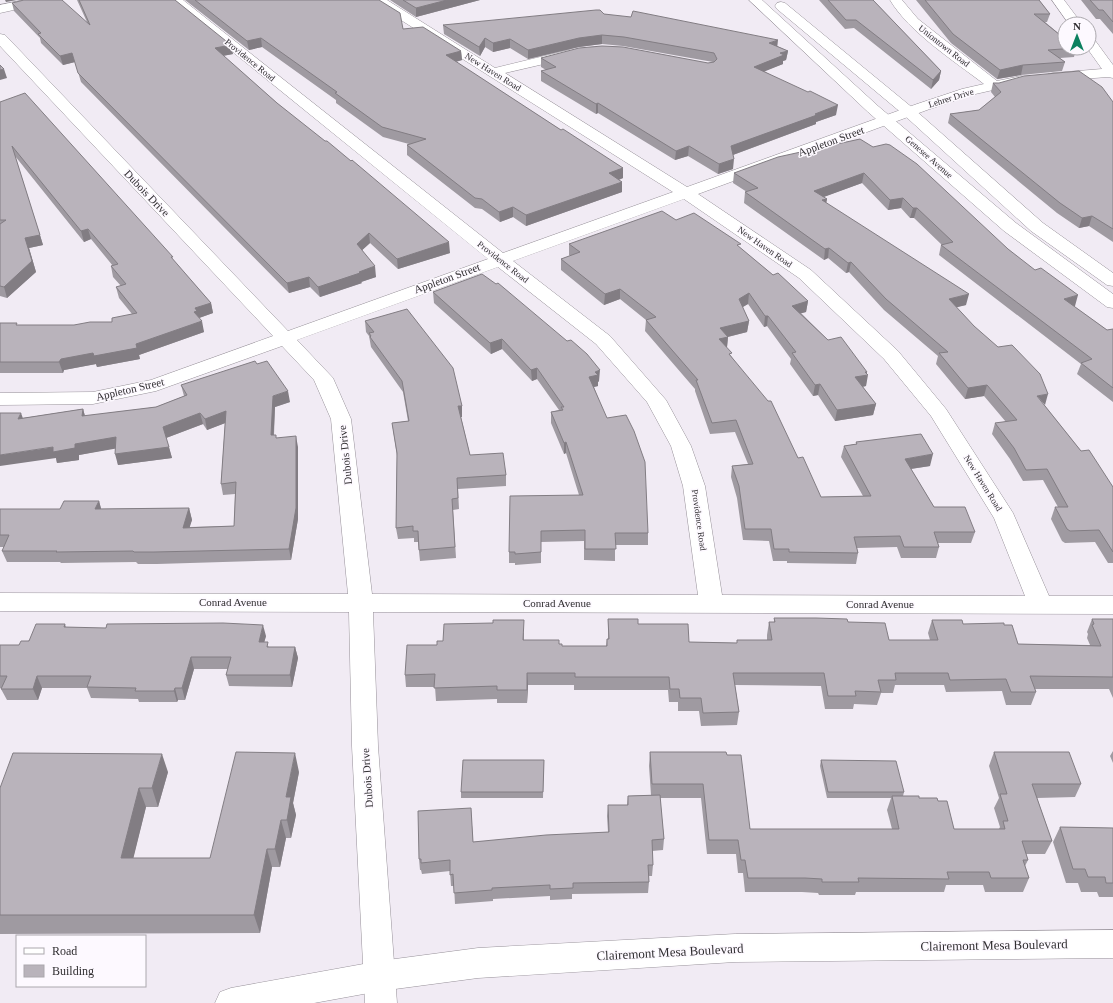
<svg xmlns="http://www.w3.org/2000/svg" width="1113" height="1003" font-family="'Times New Roman',serif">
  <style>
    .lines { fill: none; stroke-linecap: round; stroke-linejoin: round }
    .minor-casing { stroke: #979199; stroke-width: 1 }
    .major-casing { stroke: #979199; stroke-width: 1 }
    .minor { fill: #fff; fill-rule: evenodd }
    .major { fill: #fff; fill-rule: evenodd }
    .wall { fill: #9f9aa1 }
    .shaded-wall { fill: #827d83 }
    .building { fill: #b9b3bb; stroke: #827d83 }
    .labels { text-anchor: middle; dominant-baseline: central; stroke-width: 3; stroke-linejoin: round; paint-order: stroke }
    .far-street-label { font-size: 9px; fill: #302e31; stroke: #fdf9ff }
    .street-label { font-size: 11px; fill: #302e31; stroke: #fdf9ff }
    .near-street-label { font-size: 13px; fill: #302e31; stroke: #fdf9ff }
  </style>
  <rect width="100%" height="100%" fill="#f1ebf4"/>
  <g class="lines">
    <g class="minor-casing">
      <path id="minor" d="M24,0H47L45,3L0,13V5Z
        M169,0H183L503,253L673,192L374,3L372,0H387L495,68L569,50L574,51L576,54L574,57L505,73L687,187L917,104L962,89L984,84C954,61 909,32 890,0H902L918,19L997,81L1021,76L1026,77L1028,80L1026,83L996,91L993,90L971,95L927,110L698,194L811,270L898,351L946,409L1013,513L1049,596H1113V614L373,612L378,746L397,1003H365L352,746L349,612L0,611V593L348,594L331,419L314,380L282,346L156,391L93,404L0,405V393L93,392L151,380L273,336L0,46V34L5,35L288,331L488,259ZM684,199L799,278L884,359L931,416L994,518L1025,596L722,595L705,486L691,446L666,400L610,336L513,261ZM498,267L596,344L647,402L671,446L683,486L698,595L372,594L351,419L333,378L297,340Z
        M1052,0H1064L1082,24H1069Z
        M1089,38L1094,39L1113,65V78L1108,77L1053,81L1048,80L1046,77L1048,74L1053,73L1102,69L1087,48H1089Z"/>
    </g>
    <g class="major-casing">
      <path id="major" d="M749,0H762L878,106L1016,223L1113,294V308L1107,307L1004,231L868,112Z
        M781,2L785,3L914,109L1043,223L1113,273V286L1107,285L1031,231L904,115L777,9L775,6L777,3Z
        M1113,930V958L735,962L478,978L380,991L314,1003H215L220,992L231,988L380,961L478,948L735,934Z"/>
    </g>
    <use href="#minor" class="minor"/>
    <use href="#major" class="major"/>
  </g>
  <path class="wall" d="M77,0H175L233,54L223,56L277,103L450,253L398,269L370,243L362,250L376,277L361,282L362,283L320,297L310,287L289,293L81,82L75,62L63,65L41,43L40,38L14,11L12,3L87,22Z
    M185,0H379L403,29L461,51L462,60L456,62L561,130L623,168V178L619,180L622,182V192L526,226L513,217L500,222L482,209L475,208L407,155V145L409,144L383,137L336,103V100L262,47L249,50Z
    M390,0H480L416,17Z
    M819,0H873L941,71L939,80L931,89L854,28L845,29Z
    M916,0H1039L1050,14L1047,22H1045L1076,48L1074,57L1060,58L1065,62L1062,71L1021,75L997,79L951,43Z
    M1081,0H1113V34L1100,19H1096Z
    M604,14L777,46L788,51L786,60L783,61V64L764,71L836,115L816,122V124L733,155V169L718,174L688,156L675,160L598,113L596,114L541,81V71L546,70L541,67V58L708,63L713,62L623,46L602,44L579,47L528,59L510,48L493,52L485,47L480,56L444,34L443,25Z
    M993,83L1113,102V242L1089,226L1079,228L1057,213L948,123L950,114L979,110L995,97L991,92Z
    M0,102L174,261L211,303L213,313L199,318L204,332L139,355L140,359L97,367L96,364L64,370L63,373H0V323L18,325H74L112,322L132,314L119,298L116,287L121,286L113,277L111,266H113L91,239L84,242L15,156L43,245L29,248L36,272L7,298L0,296Z
    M860,139L1008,249L1075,306H1073L1107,330L1113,329V402L1077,374L1081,364L939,255L941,245H942L914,218H910L901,208L888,210L862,183L823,197L827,199L826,203L966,305L956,307L1044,405L1081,451L1113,487V563H1108L1095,542L1065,543L1062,541L1051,519L1055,507H1058L1043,480L1023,481L1010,459L992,434L995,423L1006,422L984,396L965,399L936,364L938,356L884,310L849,272L846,273L828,258L824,260L744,203L745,192H747L733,183L734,173Z
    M676,220L740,248L773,275L808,301L806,312L801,313L828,340L867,373L866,386L863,387L876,404L873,415L835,421L818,395L813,396L790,364L791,359L767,326L764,327L748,304L742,307L749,321L747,332L728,337L727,347L726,348L731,356L798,458L821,497L863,496L841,457L844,446L856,444V442L930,466L911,469L934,507L975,532L971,543H938L939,547L936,558H901L897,547L857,548L858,553L856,564L787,563V561H773L769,541L743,540L737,498L731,477L732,466L748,464L735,432L710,434L695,391V389L645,331L646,320L620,299L604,305L561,270V259L570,256L569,255V244Z
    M433,292L599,381L598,382V386L594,387L648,533V545H615V561L584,560V541L541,542V563L515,565V563H509V552L579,495L566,453L564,454L551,423V412L559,410L537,379L532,381L502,349L491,354L434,303Z
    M365,321L462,406V417H461L470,455L506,475V486L458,489L459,509L453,510L456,558L420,561L418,542H414V538L398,539L396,528L397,456L392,423L408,421L403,392L371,347L369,336L366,332Z
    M181,385L290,402L275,407L274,435H276V438L298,447V519L291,560L157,564H138L136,562L61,563L60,562H7L2,551L4,547H0V509H60L99,501L101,509L189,508L192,520L189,527L234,526L235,494L223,495L221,484L225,423L207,430L203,424L166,438L172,458L118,465L115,448L79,455V460L57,463L56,458L23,418L83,409L85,416L156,407L184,396Z
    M774,618L848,622L889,640H930L928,633L932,620L963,624L1004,625L1018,644L1090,645L1087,638L1088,634L1087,632L1092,619H1113V698L1109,689H1035L1036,692L1031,705H1006L1002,691L946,692L944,685H895L893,693H881L877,705L854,704L853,709H825L821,686L735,685L739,712L737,725L701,726L699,711H678V702H669L668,690H574V685H528L527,703H497V699L436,701L435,687H406L405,675L437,645L443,641L493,623L524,633V640L559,644L562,646H606L607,639H608V619L638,624L689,642L737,643V640H767V635L769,622H774Z
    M65,624L66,627L266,636L264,642L269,647H295L298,658L292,687L229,686L226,675L228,669H194L185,700H178L177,702H139L138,699L91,698L87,688H42L38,700H7L1,689L2,688H0V645H19Z
    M1113,751V763L1110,756Z
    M650,752L727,755L750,829H892L887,810L891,798H827L820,766L821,760L904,792L903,796L938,801L954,829H999L1000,827L994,808L999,798L989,766L994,752L1081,784L1075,797L1037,798L1052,841L1045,854H1026L1028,860L1025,866L1029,878L1023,892H985L983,885H946L944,892H856L855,895H819L818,893L802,892H745L743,873H738L736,854H707L701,798H660L664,839L663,850L652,851L653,865L652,876H649V882L648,893L572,894V899L550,900V896L493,899V901L455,904L454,886H451L450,871L422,874L421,870H420L419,859L471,808L473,842L608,832L607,816L608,805H627L628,796L651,795L649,766Z
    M544,760L543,798H461V792Z
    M168,772L158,807H146L133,858H210L299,772L293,803L296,815L291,838H286L280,867H272L260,933L0,934V788Z
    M1060,827L1113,828V897H1099L1097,892H1081L1078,883H1066L1053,842Z"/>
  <path class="shaded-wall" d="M5,0H17L6,2Z
    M447,0H480L416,17V8Z
    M602,35V44L579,47L528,59V50L579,38Z
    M261,38L262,47L249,50L247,41Z
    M485,38V47L480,56L479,47Z
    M510,39V48L493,52V43Z
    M778,40L777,49L769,43Z
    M231,45L233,54L216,57L215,48Z
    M461,51L462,60L447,64L446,55Z
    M788,51L786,60L783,61V64L753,76L754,67L780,53Z
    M72,53L75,62L63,65L60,56Z
    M1023,65L1021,75L997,79L1000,70Z
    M4,69L7,78L0,80V70Z
    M941,71L939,80L931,89L933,80Z
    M598,103V113L596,114V104Z
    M838,105L836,115L816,122V124L730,156L731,146L815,114Z
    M689,146L688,156L675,160L676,151Z
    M734,159L733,169L718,174L719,164Z
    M623,168V178L609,183V173Z
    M864,173L862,183L813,201L814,191Z
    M622,182V192L526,226V215Z
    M903,198L901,208L888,210L890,200Z
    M827,199L825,209L822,200Z
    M513,207V217L500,222L499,212Z
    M913,208H917L914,218H910Z
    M1092,216L1089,226L1079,228L1082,218Z
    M88,229L91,239L84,242L81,231Z
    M369,233L370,243L358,254L357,244Z
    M40,235L43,245L29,248L36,272L7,298L4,287L25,238Z
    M449,242L450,253L398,269L397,259Z
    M829,248L828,258L824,260L825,249Z
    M851,262L849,272L846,273L848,263Z
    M375,266L376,277L361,282L362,283L320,297L318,287Z
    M309,277L310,287L289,293L287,283Z
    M620,289V299L604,305L605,294Z
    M749,293L748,304L738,310L739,299Z
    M969,294L966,305L946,310L949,299Z
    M1078,295L1075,306L1060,310L1064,299Z
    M808,301L806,312L791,316L792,306Z
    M211,303L213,313L199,318L194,312L195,308Z
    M765,316H768L767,326L764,327Z
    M202,321L204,332L139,355L140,359L97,367L96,364L64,370L63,373L59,362L61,359L136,344Z
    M749,321L747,332L719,339L720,328Z
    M728,337L727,347L717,350L719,339Z
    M502,339V349L491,354L490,343Z
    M537,368V379L532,381L531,370Z
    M600,370L599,381L598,382V386L589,388V377L595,372Z
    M865,372H867L866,376L868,375L866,386L853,388L855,377Z
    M820,384L818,395L813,396L815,385Z
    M987,385L984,396L965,399L968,388Z
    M288,391L290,402L275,407L273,446L271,435L273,396Z
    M1048,394L1045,405L1037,396Z
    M876,404L873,415L835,421L837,410Z
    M458,406H462V417H459Z
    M83,409L86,420L82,416Z
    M226,411L228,422L207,430L205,419Z
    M21,413L25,424L18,419Z
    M200,413L203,424L166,438L163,427Z
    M296,436L298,447V519L291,560L289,549Z
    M116,437L119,448L79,455V460L57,463L56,458L0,466V455L75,444Z
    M566,442V453L564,454V443Z
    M169,447L172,458L118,465L115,454Z
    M933,454L930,466L903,470L905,459Z
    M99,501L102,512L95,509Z
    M189,508L192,520L186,539L183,528Z
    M263,625L266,636L261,654L259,642Z
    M295,647L298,658L292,687L290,675Z
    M191,657L194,669L185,700L182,688Z
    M527,673L528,685L527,703Z
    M37,676L42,688L38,700L33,689Z
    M175,688L178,700L177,702L174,691Z
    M295,753L299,772L293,803L296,815L291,838L287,820L286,797Z
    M162,754L168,772L158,807L152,788Z
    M139,788L146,807L129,876L121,858Z
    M281,820L286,838L280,867L275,849Z
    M267,849L272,867L260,933L254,915Z"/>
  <path class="building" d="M24,0H62L90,25L79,0H175L231,45L215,48L277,103L325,141H327L351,161L352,160L449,242L397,259L369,233L357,244L375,266L359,272L360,273L318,287L309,277L287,283L78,73L72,53L60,56L38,34L41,33L12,3Z
    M195,0H379L400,13L403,29L423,27L461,51L446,55L561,130L563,129L623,168L609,173L622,182L526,215L513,207L499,212L482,199L475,198L407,145L426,139L382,127L335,93L337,92L261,38L247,41Z
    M403,0H447L416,8Z
    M828,0H873L941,71L933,80L856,20H846Z
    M925,0H1039L1050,14H1034L1065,39V48H1076L1048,50L1065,62L1023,65L1000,70L953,34Z
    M1090,0H1113V22L1103,10H1099Z
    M596,10H600L604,14L631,17L633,11L778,40L769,43L788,51L780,53L784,55L754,67L808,92L810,91L838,105L815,114L817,115L731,146L734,159L719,164L689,146L676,151L598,103L596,104L541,71L556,67L541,58L579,48L602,46L623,47L708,63L714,62L717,59L714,53L624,37L602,35L579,38L528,50L510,39L493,43L485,38L479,47L443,25Z
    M0,65L4,69L0,70Z
    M1079,71L1102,87L1113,102V229L1092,216L1082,218L1060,203L950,114L979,110L1001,92L993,83H999L1024,76Z
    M25,93L173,257H171L211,303L195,308L197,311L194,312L202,321L136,344L137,348L94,356L93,353L61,359L59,362H0V323H17L16,325H74L90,322H112V318L137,313L116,287L126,284L111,266L118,264L88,229L81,231L12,146L40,235L25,238L32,261L4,287L0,286V224L6,220H0V102Z
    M860,139L873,147L886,144L890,145L917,164L1008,249L1035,270L1041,268L1078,295L1064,299L1107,330L1113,329V388L1081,363L1092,359L941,245L953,242L917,208H913L903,198L890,200L864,173L814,191L827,199L822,200L969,294L949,299L974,326L998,347L1012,345L1040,374L1048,394L1037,396L1081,451L1089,450L1113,487V552L1099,530L1070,531L1067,529L1055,507H1068L1047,469L1026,470L1014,448L995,423L1017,420L987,385L968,388L939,353L948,352L886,299L851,262L848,263L829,248L825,249L745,192L758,188L734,173L778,157Z
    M662,211L676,220L694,213L741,244L737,245L773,275L778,273L808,301L792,306L828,340L841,337L867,372H865L868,375L855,377L876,404L837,410L820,384L815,385L792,353L796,352L768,316H765L749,293L739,299L749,321L720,328L728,337L719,339L732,353L729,354L768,401H771L798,458L803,457L821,497L871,496L844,446L857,444L856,442L921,434L933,454L905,459L934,507H965L975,532H934L939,547H904L900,536L854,537L858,553L789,552V549H774L771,529H745L739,486L732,466L753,464L736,420L712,423L696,380H698L646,320L656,317L620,289L605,294L561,259L580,252L569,244Z
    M482,274L496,284L498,283L567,341L571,340L587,354L600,370L595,372L598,375L589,377L607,418L626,415L634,431L645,462L648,533H615L616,549H585V530L541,531V552L515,554V552H509L510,496L583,495L566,442L564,443L551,412L563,410L561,407H564L537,368L531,370L502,339L490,343L433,292Z
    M407,309L453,368L462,406H458L470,455L503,453L506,475L457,478L458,498L452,499L455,547L419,550L418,531H413V526L396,528L397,453L392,423L409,421L402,381L370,337L371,336L369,333L374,332L365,321Z
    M255,361L257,364L267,361L288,391L273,396L271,435H276V438L296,436V508L289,549L154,552H134L133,551L56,552L57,551H2L9,535H0V509H60L64,501H99L95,509L189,508L183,528L234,526L236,482L221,484L226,411L205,419L200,413L163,427L169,447L115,454L116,437L75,444V448L53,452V447L0,455V413H21L18,419L83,409L82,416L156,407L187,395L181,385Z
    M774,618H816L847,619L848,622L885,623L889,640H938L932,620H962L963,624L1004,623V625H1012L1018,644L1101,646L1092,625L1094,624L1092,619H1113V677L1030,676L1036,692H1011L1006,679L950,680L948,673H895L896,680H878L881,692L855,691L856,696H828L824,673H733L739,712L703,713L701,698H680L679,689H670L669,677H575V673H527V690H497V686L434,688L435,674L405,675L407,645H437V641H443L444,624L493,623V620H524L523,640H559V644H562V646H607V639H609L608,619H638V624H688L689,642L737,643V640H772L769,622H775Z
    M223,623L263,625L259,642H268L267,647H295L290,675H226L231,657H191L182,688H175L174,691H135L136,688L87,687L91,676H37L33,689H1L7,676H0V645H19L21,641H29L36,624H65L64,627L106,628L107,624Z
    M236,752L295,753L286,797H291L287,820H281L275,849H267L254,915H0V788L13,753L162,754L152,788H139L121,858H210Z
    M650,752H726L727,755H741L750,829H899L892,796H919V798H937L938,801H947L954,829H1005L1003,821H1008L1000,794H1007L994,752H1069L1081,784H1032L1052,841H1022L1028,860H1023L1029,878H991L989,872H947L949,879L858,878L859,882H822V879L805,878H748L745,860H741L738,840H709L703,784H652Z
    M463,760H544L543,792H461Z
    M821,760L896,761L904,792H828Z
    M660,795L664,839L652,840L653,865H648L649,882L573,883V888L550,889V885L492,888V890L454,893L453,874L450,875V860L421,863V859H419L418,811L471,808L473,842L546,835L609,832L608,805H628V796Z
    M1060,827L1113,828V883H1106L1105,877H1088L1085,869H1073Z"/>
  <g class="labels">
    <g class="far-street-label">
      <text transform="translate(944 46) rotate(38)">Uniontown Road</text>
      <text transform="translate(250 60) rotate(39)">Providence Road</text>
      <text transform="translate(493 72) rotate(32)">New Haven Road</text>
      <text transform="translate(951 98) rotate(-17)">Lehrer Drive</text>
      <text transform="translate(929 157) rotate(41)">Genesee Avenue</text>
      <text transform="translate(765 247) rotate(35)">New Haven Road</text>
      <text transform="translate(503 262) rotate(38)">Providence Road</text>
      <text transform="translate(983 483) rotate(58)">New Haven Road</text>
      <text transform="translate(699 520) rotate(82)">Providence Road</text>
    </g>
    <g class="street-label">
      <text transform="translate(831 141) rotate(-20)">Appleton Street</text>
      <text transform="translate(147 193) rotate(46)">Dubois Drive</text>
      <text transform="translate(447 278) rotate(-20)">Appleton Street</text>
      <text transform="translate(130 389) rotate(-13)">Appleton Street</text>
      <text transform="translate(345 455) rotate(-96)">Dubois Drive</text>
      <text x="233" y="602">Conrad Avenue</text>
      <text x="557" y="603">Conrad Avenue</text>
      <text x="880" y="604">Conrad Avenue</text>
      <text transform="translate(367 778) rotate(-94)">Dubois Drive</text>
    </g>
    <g class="near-street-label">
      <text transform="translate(994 945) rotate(-1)">Clairemont Mesa Boulevard</text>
      <text transform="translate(670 952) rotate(-3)">Clairemont Mesa Boulevard</text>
    </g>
  </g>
  <rect x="16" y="935" width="130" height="52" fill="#fdf9ff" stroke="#aba8ad"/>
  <rect x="24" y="948" width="20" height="6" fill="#ffffff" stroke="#aba8ad"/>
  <text x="52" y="955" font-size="12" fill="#302e31">Road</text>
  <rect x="24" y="965" width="20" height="12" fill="#b9b3bb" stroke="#aba8ad"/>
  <text x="52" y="975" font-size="12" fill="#302e31">Building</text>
  <g transform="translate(1077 36)"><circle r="19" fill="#fdf9ff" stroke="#aba8ad"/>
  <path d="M0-3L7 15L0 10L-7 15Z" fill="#0c8160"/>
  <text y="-6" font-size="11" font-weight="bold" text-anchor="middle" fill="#302e31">N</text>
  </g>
</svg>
